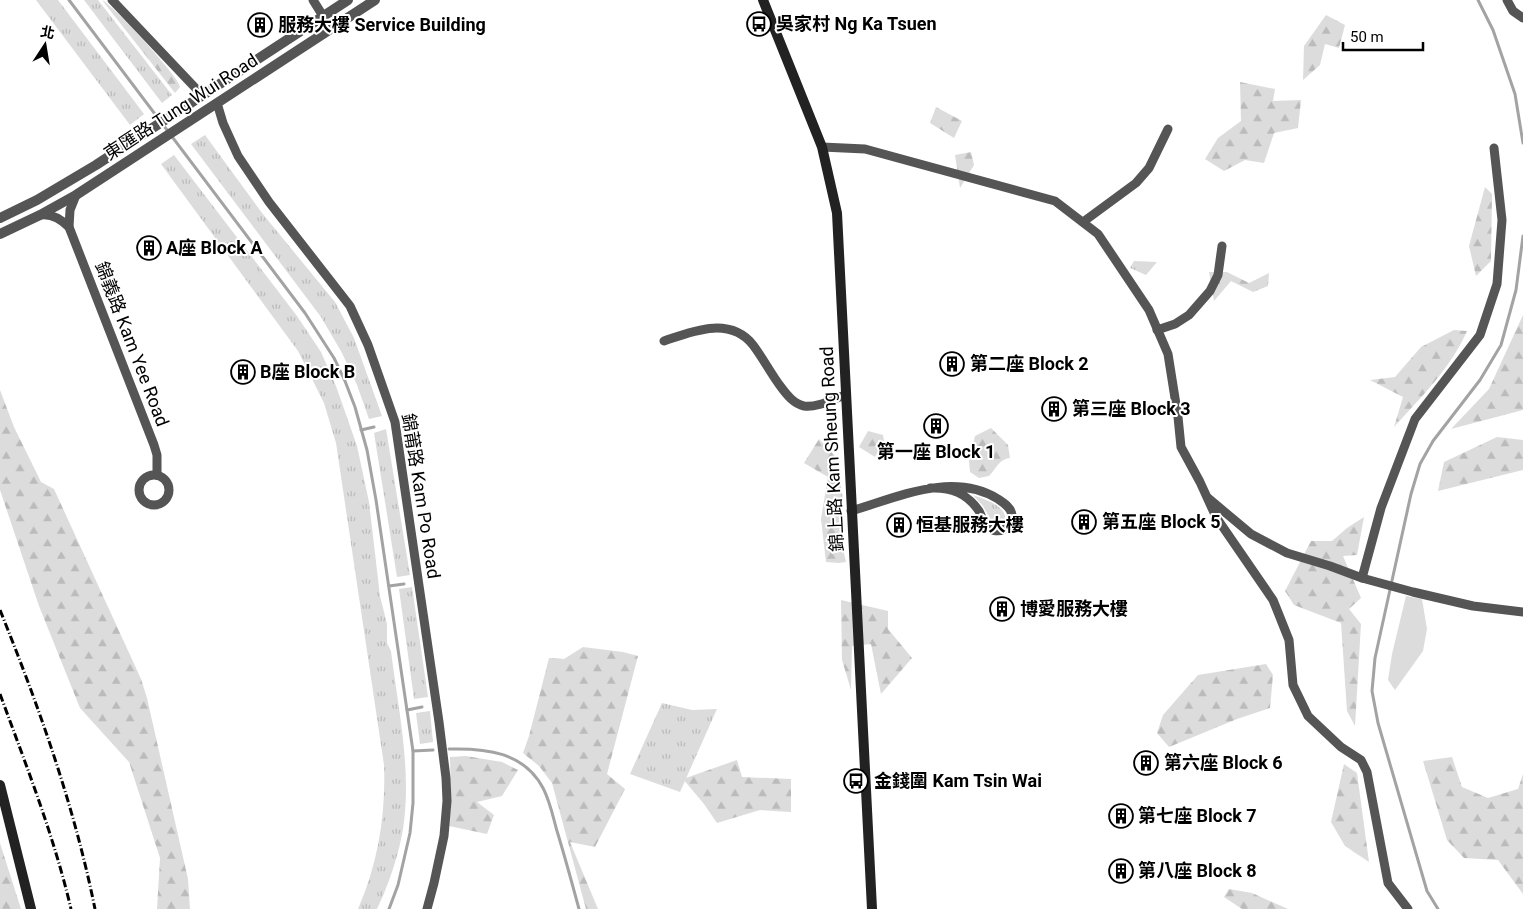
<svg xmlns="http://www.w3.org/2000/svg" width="1523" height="909" font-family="Roboto,'Noto Sans TC',sans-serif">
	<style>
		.grass { fill: url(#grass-tufts) }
		.forest { fill: url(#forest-firs) }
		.park { fill: #dcdcdc }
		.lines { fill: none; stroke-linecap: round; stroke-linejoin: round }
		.stream { stroke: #a3a3a3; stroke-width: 3 }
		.minor { stroke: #555; stroke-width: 9 }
		.tertiary { stroke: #555; stroke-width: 10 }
		.secondary { stroke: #222; stroke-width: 10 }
		.rail { stroke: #000; stroke-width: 3; stroke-dasharray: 8 2.5 1 2.5; stroke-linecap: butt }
		.labels { text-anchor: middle; stroke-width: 4; stroke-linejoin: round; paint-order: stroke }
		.poi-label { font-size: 18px; font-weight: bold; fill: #000; stroke: #fff; text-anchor: start }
		.street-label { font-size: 18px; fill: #000; stroke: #fff }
	</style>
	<defs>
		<pattern id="grass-tufts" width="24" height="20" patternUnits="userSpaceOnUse" patternTransform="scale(1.25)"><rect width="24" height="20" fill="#dcdcdc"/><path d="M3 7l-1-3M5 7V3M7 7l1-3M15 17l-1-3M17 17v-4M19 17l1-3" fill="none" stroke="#bbb"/></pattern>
		<pattern id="forest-firs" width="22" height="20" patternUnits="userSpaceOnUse" patternTransform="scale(1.25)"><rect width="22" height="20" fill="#dcdcdc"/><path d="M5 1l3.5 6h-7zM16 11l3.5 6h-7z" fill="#bbb"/></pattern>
	</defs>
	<rect width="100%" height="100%" fill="#fff"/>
	<!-- grass -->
	<g class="grass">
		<path d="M36 0H58L144 114 130 125Z"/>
		<path d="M84 0H98L172 95 162 103Z"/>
		<path d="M205 135 262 213 335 302 354 338 382 416 369 419 357 385 342 353 321 317 191 144Z"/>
		<path d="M174 155 297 316 321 352 336 386 357 446 369 502 380 596 387 624V643L391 651C399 716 416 787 398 852 393 871 386 890 377 909H358C378 864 386 814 384 765L336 443 324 403 298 351 161 164Z"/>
		<path d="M1134 261 1157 262 1146 275 1130 268Z"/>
		<path d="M386 429 410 575 397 577 374 433Z"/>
		<path d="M973 495C984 499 1008 506 1005 521L999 525 992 522 983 506Z"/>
		<path d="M412 587 428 697 414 699 399 589Z"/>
		<path d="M662 703 692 710 717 709 680 792 630 774Z"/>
		<path d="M430 711 433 742 420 744 416 713Z"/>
	</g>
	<!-- forest -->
	<g class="forest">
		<path d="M102 0C113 5 178 76 180 87L175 93Z"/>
		<path d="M1326 15 1345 25 1339 48 1325 44 1320 65 1303 80 1304 46Z"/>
		<path d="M1240 82 1275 89 1273 101 1301 100 1298 128 1274 133 1264 163 1245 160 1224 171 1205 159 1218 138 1241 121Z"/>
		<path d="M936 107 962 121 954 138 930 123Z"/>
		<path d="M971 152 974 165 960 188 955 155Z"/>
		<path d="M1485 187 1492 194 1491 261 1476 276 1469 246Z"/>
		<path d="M1209 272H1227L1249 283 1269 273 1268 286 1253 292 1231 281 1214 301Z"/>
		<path d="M1523 315V410L1451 429 1489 389Z"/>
		<path d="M1454 330 1467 331C1451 368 1421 397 1394 427L1403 397 1370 380 1395 377 1421 347Z"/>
		<path d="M0 390 14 427 41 482 54 489 141 679 147 698 188 879 190 909H157L160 858 129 762 80 708 39 606 0 490Z"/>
		<path d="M991 428 1008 445 1010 458C999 459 996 469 989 476L979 478 970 472 969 461 975 436Z"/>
		<path d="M868 431 883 435 884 441 875 457 859 447Z"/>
		<path d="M1497 437 1523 440V470L1438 491 1444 462Z"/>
		<path d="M819 439 837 458 843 500 840 536 846 562 839 563 826 562 821 519 828 477 804 463Z"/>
		<path d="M1364 517 1357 555 1343 556 1361 598 1349 609 1361 624 1355 726 1347 711 1341 623 1294 605 1285 591 1311 541H1332L1347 528Z"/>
		<path d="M841 600 888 611V629L912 658 881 694 871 644 852 646 851 690 842 660Z"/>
		<path d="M583 647 623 652 638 656 607 774 625 789 595 847 570 842 598 909H586L552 783 539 766 523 753 529 736 549 658 564 659Z"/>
		<path d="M1266 664 1273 675 1270 708 1237 719 1169 747 1157 733 1163 715 1198 675Z"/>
		<path d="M466 756 502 762 518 770 502 796 477 802 494 815 487 834 449 826 451 802 450 757Z"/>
		<path d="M1452 757 1462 787 1488 798 1518 789 1523 774V894L1498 860 1464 858 1447 840 1423 761Z"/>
		<path d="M737 760 742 777 791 779V812L760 810 717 823 704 804 683 779Z"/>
		<path d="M1344 764 1357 773 1369 862 1345 846 1331 822Z"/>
		<path d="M0 843 21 909H0Z"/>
		<path d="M1229 889 1252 893 1288 909H1242L1224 897Z"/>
	</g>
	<!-- park -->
	<path class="park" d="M1406 596 1422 599 1427 629 1423 651 1395 690 1388 680 1392 654Z"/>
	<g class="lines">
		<!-- stream -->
		<g class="stream">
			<path d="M69 0 305 313 334 358 345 381 355 407 367 450 376 500 413 751V803L410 833 398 885 389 909"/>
			<path d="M1478 0 1493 30 1515 94 1523 143"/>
			<path d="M361 430 374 427"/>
			<path d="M389 586 404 584"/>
			<path d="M407 710 422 707"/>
			<path d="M449 749C486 748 524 752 543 788 550 801 553 817 557 831 565 857 572 883 579 909"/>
			<path d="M413 751 433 750"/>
			<path d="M1438 909 1427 891 1378 723 1372 691 1375 658 1411 494 1420 464 1433 441 1480 380 1501 345 1516 290 1523 236"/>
		</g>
		<!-- minor -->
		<g class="minor">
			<path d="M112 0 203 96"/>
			<path d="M313 0 323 16"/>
			<path d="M1507 0 1513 11 1523 18"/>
			<path d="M217 103 223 123 238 156 269 202 350 306 368 345 395 422 439 722 446 778 447 801 444 836 434 883 427 909"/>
			<path d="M822 147 865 149 1055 201 1098 234 1149 310 1168 354 1178 417 1181 447 1200 482 1216 517 1273 600 1289 640 1293 685 1308 716 1341 747 1361 760 1367 772 1388 883 1408 909"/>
			<path d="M76 195 70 210 69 227 154 445 157 455V475"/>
			<path d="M40 215C52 213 61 219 69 227"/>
			<path d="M1083 222 1136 183 1149 168 1168 129"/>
			<path d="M1157 330 1175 324 1189 315 1210 291 1218 275 1222 246"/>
			<path d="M664 341C693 331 730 316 753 345 763 358 771 374 781 387 787 395 794 404 804 406 817 408 833 399 845 395"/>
			<circle cx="154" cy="490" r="15"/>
			<path d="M1208 498 1251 534 1287 553 1330 566 1362 578 1413 592 1473 606 1523 612"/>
			<path d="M851 511C899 497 952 471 998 499 1004 503 1012 508 1012 516 1013 528 997 536 988 527 983 523 982 516 979 511 967 493 951 487 930 488"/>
			<path d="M1362 578 1381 508 1415 419 1480 335 1497 284 1502 220 1494 148"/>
		</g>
		<!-- tertiary -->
		<g class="tertiary">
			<path d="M0 218 37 200 96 165 348 0"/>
			<path d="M0 234 40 215 76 195 375 0"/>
		</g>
		<!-- secondary -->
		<g class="secondary">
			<path d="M763 0 822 147 837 213 872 909"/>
			<path d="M0 785 31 909"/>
		</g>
		<!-- rail -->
		<g class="rail">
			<path d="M0 610C39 707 74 805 95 909"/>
			<path d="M0 694C26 765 54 836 71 909"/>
		</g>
	</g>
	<!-- icons -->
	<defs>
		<g id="bus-ring" transform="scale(1.25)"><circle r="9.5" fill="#fff" stroke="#000" stroke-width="1.5"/><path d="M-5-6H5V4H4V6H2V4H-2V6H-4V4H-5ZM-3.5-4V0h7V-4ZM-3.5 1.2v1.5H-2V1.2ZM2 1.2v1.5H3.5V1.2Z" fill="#000"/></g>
		<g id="building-ring" transform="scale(1.25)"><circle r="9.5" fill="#fff" stroke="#000" stroke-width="1.5"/><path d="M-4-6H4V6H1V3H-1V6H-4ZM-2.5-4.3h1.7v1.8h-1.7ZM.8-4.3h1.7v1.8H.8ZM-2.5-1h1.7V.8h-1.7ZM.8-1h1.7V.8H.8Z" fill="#000"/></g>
	</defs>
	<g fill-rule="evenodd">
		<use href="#bus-ring" x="759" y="24"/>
		<use href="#building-ring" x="260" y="25"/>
		<use href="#building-ring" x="149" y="248"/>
		<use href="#building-ring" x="952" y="364"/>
		<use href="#building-ring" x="243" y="372"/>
		<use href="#building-ring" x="1054" y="409"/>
		<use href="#building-ring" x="936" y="426"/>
		<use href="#building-ring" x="1084" y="522"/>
		<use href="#building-ring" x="899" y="525"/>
		<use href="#building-ring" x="1002" y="609"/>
		<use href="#building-ring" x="1146" y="763"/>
		<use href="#bus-ring" x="856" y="781"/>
		<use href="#building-ring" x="1121" y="816"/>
		<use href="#building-ring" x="1121" y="871"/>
	</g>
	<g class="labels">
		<!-- poi labels -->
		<g class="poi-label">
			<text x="776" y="30">吳家村 Ng Ka Tsuen</text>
			<text x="278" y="31">服務大樓 Service Building</text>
			<text x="166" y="254">A座 Block A</text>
			<text x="970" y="370">第二座 Block 2</text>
			<text x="260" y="378">B座 Block B</text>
			<text x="1072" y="415">第三座 Block 3</text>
			<text x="936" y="458" text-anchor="middle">第一座 Block 1</text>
			<text x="1102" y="528">第五座 Block 5</text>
			<text x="916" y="531">恒基服務大樓</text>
			<text x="1020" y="615">博愛服務大樓</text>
			<text x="1164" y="769">第六座 Block 6</text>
			<text x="874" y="787">金錢圍 Kam Tsin Wai</text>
			<text x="1138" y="822">第七座 Block 7</text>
			<text x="1138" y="877">第八座 Block 8</text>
		</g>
		<!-- street labels -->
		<g class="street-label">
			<text transform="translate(181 107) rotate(-33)" y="6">東匯路 Tung Wui Road</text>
			<text transform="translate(132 344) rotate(69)" y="6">錦義路 Kam Yee Road</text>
			<text transform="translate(832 449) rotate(-93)" y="6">錦上路 Kam Sheung Road</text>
			<text transform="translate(421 496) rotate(81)" y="6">錦莆路 Kam Po Road</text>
		</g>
	</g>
	<!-- north arrow -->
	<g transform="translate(45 45) rotate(12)" stroke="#ffffff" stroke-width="4" paint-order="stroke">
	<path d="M0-4L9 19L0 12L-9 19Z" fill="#000000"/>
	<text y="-8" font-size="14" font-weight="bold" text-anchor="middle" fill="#000000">北</text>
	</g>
	<!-- scale -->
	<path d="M1343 42v8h80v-8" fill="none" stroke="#000000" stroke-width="2.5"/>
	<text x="1350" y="42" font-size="15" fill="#000000" stroke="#ffffff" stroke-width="4" paint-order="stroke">50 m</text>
</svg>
